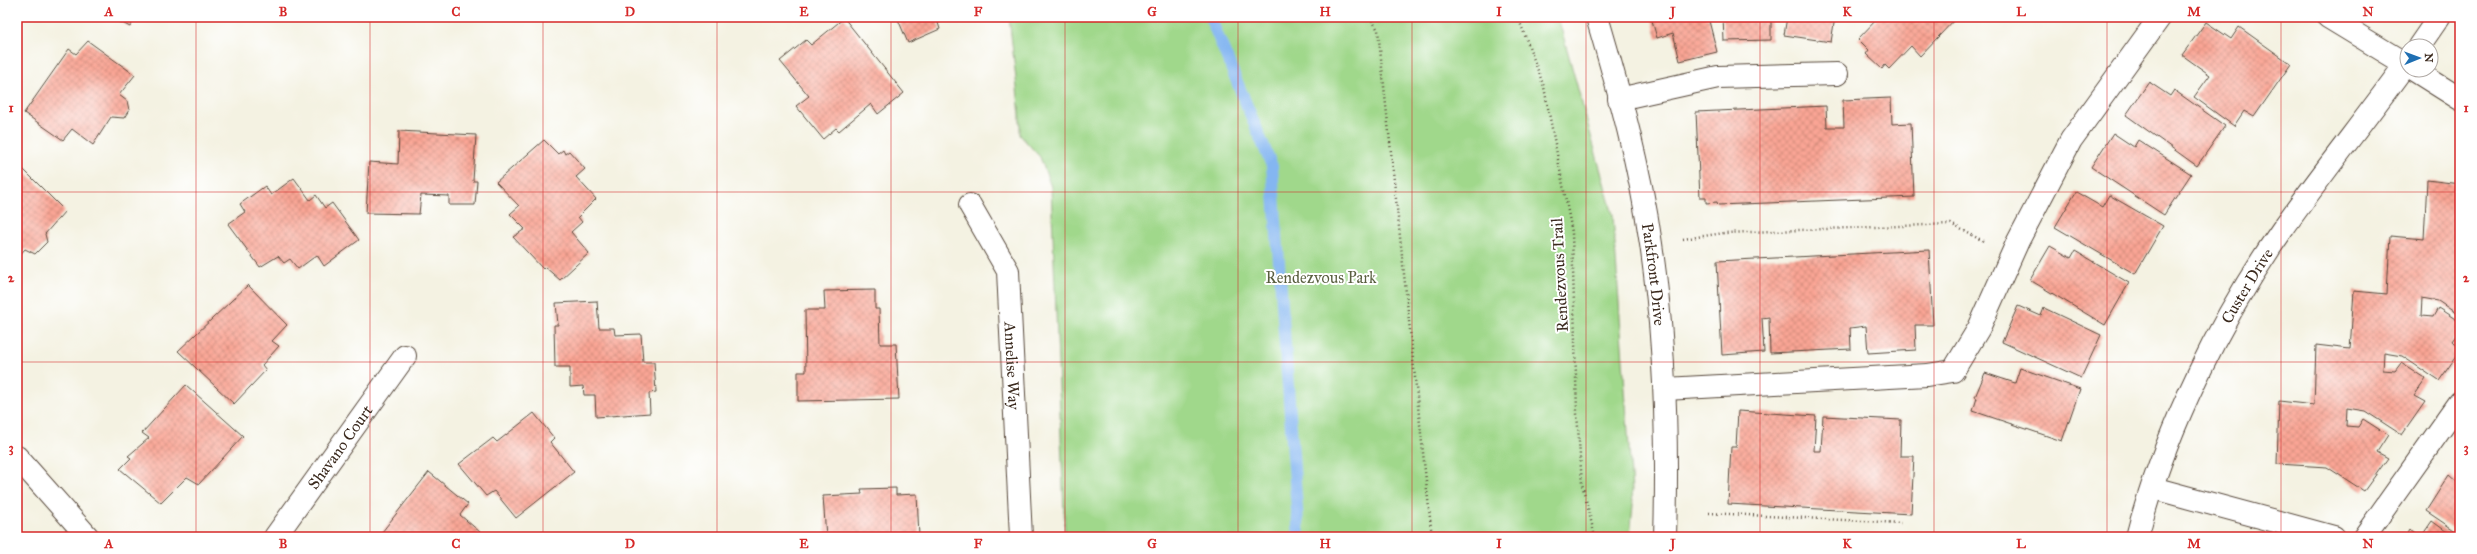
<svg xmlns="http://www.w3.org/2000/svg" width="2477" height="554" font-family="'IM FELL Great Primer',serif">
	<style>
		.park { fill: #a0d88b; stroke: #6e8154 }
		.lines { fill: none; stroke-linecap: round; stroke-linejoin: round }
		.stream { stroke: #84b6f1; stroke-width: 12 }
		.building { fill: url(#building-cross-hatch) }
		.minor-casing { stroke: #57483b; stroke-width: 24 }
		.path { stroke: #57483b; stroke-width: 2.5; stroke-dasharray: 1 3; stroke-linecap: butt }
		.minor { stroke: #fff; stroke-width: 22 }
		.grid { fill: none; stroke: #d62828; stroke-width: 1; stroke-opacity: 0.55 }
		.labels { text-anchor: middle; stroke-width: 4; stroke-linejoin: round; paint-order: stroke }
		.street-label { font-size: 16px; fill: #3b2a1e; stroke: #fff }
		.park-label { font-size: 16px; fill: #595e3f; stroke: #fff }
		.neatline { fill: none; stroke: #d62828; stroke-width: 1.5 }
		.grid-label { font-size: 13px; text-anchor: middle; font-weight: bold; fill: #d62828 }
	</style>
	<defs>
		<pattern id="building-cross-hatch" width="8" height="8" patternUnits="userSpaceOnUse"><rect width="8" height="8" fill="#faa594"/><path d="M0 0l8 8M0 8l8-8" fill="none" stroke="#cc8778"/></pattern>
	</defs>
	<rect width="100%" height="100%" fill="#fff"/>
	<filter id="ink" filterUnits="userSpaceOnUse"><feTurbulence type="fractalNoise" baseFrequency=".025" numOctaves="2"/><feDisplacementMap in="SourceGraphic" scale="8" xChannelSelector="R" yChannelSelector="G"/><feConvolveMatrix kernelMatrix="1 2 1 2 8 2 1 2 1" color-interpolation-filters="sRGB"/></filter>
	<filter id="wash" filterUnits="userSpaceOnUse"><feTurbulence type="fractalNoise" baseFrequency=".012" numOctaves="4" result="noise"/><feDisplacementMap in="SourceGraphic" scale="16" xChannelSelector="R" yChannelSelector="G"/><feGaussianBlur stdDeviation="0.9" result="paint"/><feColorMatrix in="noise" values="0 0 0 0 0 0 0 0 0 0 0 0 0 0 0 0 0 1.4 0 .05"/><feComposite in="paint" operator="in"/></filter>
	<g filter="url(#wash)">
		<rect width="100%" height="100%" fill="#f4f2e2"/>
		<!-- park -->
		<path class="park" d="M1009 17H1558L1613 215 1633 505 1630 537H1065L1051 187 1040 157 1020 135V115Z"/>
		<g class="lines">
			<!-- stream -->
			<path class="stream" d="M1210 17 1272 166 1299 537"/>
		</g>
		<g id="blocks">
			<!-- building -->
			<g class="building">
				<path d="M111 17H136L130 27Z"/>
				<path d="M897 17H950L938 23 940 29 908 43Z"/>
				<path d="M1651 17H1708L1717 52 1680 61 1673 33 1657 38Z"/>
				<path d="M1723 17H1771V40L1724 41Z"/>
				<path d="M1787 17H1835L1831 42 1784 35Z"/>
				<path d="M1879 17H1957L1920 56 1911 46 1889 69 1885 65 1882 69 1866 54 1869 50 1858 39Z"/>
				<path d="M844 18 904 93 878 114 871 104 839 131 836 128 823 139 796 106 809 96 780 61 806 40 811 45Z"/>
				<path d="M2206 22 2231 39 2239 27 2291 64 2254 117 2244 111 2234 126 2194 97 2210 75 2182 55Z"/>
				<path d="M88 41 135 75 119 95 127 101 129 110 124 118 111 117 93 145 72 129 63 140 24 113 69 49 76 54Z"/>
				<path d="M2149 82 2170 96 2174 90 2225 126 2197 166 2126 115Z"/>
				<path d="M1891 98 1892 124 1911 123 1914 197 1718 205 1717 202 1706 203V198H1700L1696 112 1826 106 1827 127H1844L1843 100Z"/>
				<path d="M399 131 476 135 473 181H477L475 205H449V196L421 195 419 214 366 213 369 162 398 164Z"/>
				<path d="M2113 133 2134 147 2138 140 2191 174 2164 215 2091 167Z"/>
				<path d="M544 140 558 154 563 150 565 154 569 151 585 169 576 177 596 199 578 217 582 222 571 232 589 253 560 280 545 267 543 269 513 237 525 229 510 214 519 206 496 182Z"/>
				<path d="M17 163 65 211 45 234 47 242 35 254 25 249 17 258Z"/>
				<path d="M294 178 310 200 316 195 325 208 332 203 359 240 324 266 317 255 298 269 290 259 284 263 278 256 260 267 228 224 245 212 240 204 265 186 271 195Z"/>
				<path d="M2427 180 2460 184V244L2458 243 2457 261H2460V316L2438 301 2422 298 2421 316 2433 317 2438 308 2460 322V330L2452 341 2460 346V351L2439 381 2402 356 2384 353 2383 370 2395 371 2401 363 2426 379 2414 396 2425 402 2402 435 2365 411 2347 408 2346 426 2358 427 2363 419 2388 435 2377 452 2388 458 2364 491 2327 467 2277 464 2279 401 2314 405 2316 345 2350 349 2354 291 2387 294 2390 236 2424 239Z"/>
				<path d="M2076 192 2102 207 2109 195 2163 226 2135 274 2055 227Z"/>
				<path d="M2050 246 2071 258 2075 251 2129 283 2105 325 2030 280Z"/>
				<path d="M1929 250 1933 325H1915L1916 350 1868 353 1866 326 1850 328 1851 349 1770 353 1769 317 1762 318 1764 352 1722 355 1717 261Z"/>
				<path d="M248 285 287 325 272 341 279 346 262 365 266 370 234 404 178 351Z"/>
				<path d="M875 290V309H879L880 344H896L899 399 798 401V372H806L805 310H825L824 291Z"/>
				<path d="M597 301 599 328H614L615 335 641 334 643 362H654L656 392 649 393 650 413 596 417 595 395H584L583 386 570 387V367H555L554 325H558L556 303Z"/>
				<path d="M2018 306 2041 316 2044 308 2101 335 2081 378 2002 342Z"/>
				<path d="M2020 368 2080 389 2062 441 1973 411 1977 398 1975 397 1985 373 2015 383Z"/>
				<path d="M186 385 243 436 199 484 187 477 161 503 120 469 131 458 128 456 149 438 142 433Z"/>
				<path d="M1738 411 1816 416 1814 451H1821L1823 416 1901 420 1900 456H1914L1911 514 1728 504 1731 447H1736Z"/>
				<path d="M534 413 554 438 550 442 574 472 516 518 494 491 486 496 459 464 493 438 497 442Z"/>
				<path d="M429 472 468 504 460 515 480 532 476 537H389L382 532Z"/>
				<path d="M2449 475 2458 483 2460 481V534L2426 511Z"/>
				<path d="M896 488V495L917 494 919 537H826L823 496 862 494 861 489Z"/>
				<path d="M2432 521 2454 537H2421Z"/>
				<path d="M2410 530 2419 537H2406Z"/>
			</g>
		</g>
	</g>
	<g filter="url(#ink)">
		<use href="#blocks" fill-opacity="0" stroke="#57483b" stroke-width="1"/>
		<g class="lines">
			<!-- minor casing -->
			<g class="minor-casing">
				<g id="minor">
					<path id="s1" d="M1597 17C1619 91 1640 167 1651 244 1665 341 1668 439 1665 537"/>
					<path d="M2328 17 2407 65"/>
					<path d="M2419 46 2439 17"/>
					<path d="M2414 70 2460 99"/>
					<path d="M1619 99 1718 77 1837 74"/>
					<path id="s2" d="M970 205 1008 271 1021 537"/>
					<path d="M1665 389 1927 375 1953 371 1979 328 2018 241 2071 140 2160 17"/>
					<path d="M17 457 88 537"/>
					<path d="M2153 488 2334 537"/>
					<path id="s3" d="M275 537 405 356"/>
					<path id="s4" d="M2137 537C2164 433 2221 317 2282 230 2322 173 2366 119 2407 62"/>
					<path d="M2364 537 2460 402"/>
				</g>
			</g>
			<!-- path -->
			<g class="path">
				<path d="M1370 17 1378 30 1432 537"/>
				<path d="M1518 17 1544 87 1572 232 1577 413 1582 484 1595 537"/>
				<path d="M1683 239 1724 233 1951 224 1983 241"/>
				<path d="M1709 513 1901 523"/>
			</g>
			<!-- minor -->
			<use href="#minor" class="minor"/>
		</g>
	</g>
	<!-- grid -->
	<path class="grid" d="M196 17V537M370 17V537M543 17V537M717 17V537M891 17V537M1065 17V537M1238 17V537M1412 17V537M1586 17V537M1760 17V537M1934 17V537M2107 17V537M2281 17V537M17 192H2460M17 362H2460"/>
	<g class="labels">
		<!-- street labels -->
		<g class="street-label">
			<text dy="6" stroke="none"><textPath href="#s1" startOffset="264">Parkfront Drive</textPath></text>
			<text transform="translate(1559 275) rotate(-93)" y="6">Rendezvous Trail</text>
			<text dy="6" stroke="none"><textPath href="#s4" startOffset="275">Custer Drive</textPath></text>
			<text dy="6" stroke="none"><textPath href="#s2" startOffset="171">Annelise Way</textPath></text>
			<text dy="6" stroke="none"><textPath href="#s3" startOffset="111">Shavano Court</textPath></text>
		</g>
		<!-- park labels -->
		<g class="park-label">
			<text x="1321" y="283">Rendezvous Park</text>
		</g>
	</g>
	<!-- margin -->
	<rect width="2477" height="554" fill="none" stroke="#fff" stroke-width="44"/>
	<!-- north arrow -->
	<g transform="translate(2419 58) rotate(89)"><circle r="19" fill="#ffffff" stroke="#b1aaa5"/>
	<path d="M0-3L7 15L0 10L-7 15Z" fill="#1f6fb2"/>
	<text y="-6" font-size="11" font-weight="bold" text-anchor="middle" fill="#3b2a1e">N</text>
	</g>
	<rect x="22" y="22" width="2433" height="510" class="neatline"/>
	<g class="grid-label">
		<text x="109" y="16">A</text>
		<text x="283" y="16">B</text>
		<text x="456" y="16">C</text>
		<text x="630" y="16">D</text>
		<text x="804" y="16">E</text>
		<text x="978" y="16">F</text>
		<text x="1152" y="16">G</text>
		<text x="1325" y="16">H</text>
		<text x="1499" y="16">I</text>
		<text x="1673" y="16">J</text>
		<text x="1847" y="16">K</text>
		<text x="2021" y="16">L</text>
		<text x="2194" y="16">M</text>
		<text x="2368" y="16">N</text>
		<text x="11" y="112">1</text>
		<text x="2466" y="112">1</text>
		<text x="11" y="282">2</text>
		<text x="2466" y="282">2</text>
		<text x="11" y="452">3</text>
		<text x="2466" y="452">3</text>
		<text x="109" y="548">A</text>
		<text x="283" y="548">B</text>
		<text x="456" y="548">C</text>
		<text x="630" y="548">D</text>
		<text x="804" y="548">E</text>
		<text x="978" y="548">F</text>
		<text x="1152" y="548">G</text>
		<text x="1325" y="548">H</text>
		<text x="1499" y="548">I</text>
		<text x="1673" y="548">J</text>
		<text x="1847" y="548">K</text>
		<text x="2021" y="548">L</text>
		<text x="2194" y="548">M</text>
		<text x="2368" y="548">N</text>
	</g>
</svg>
